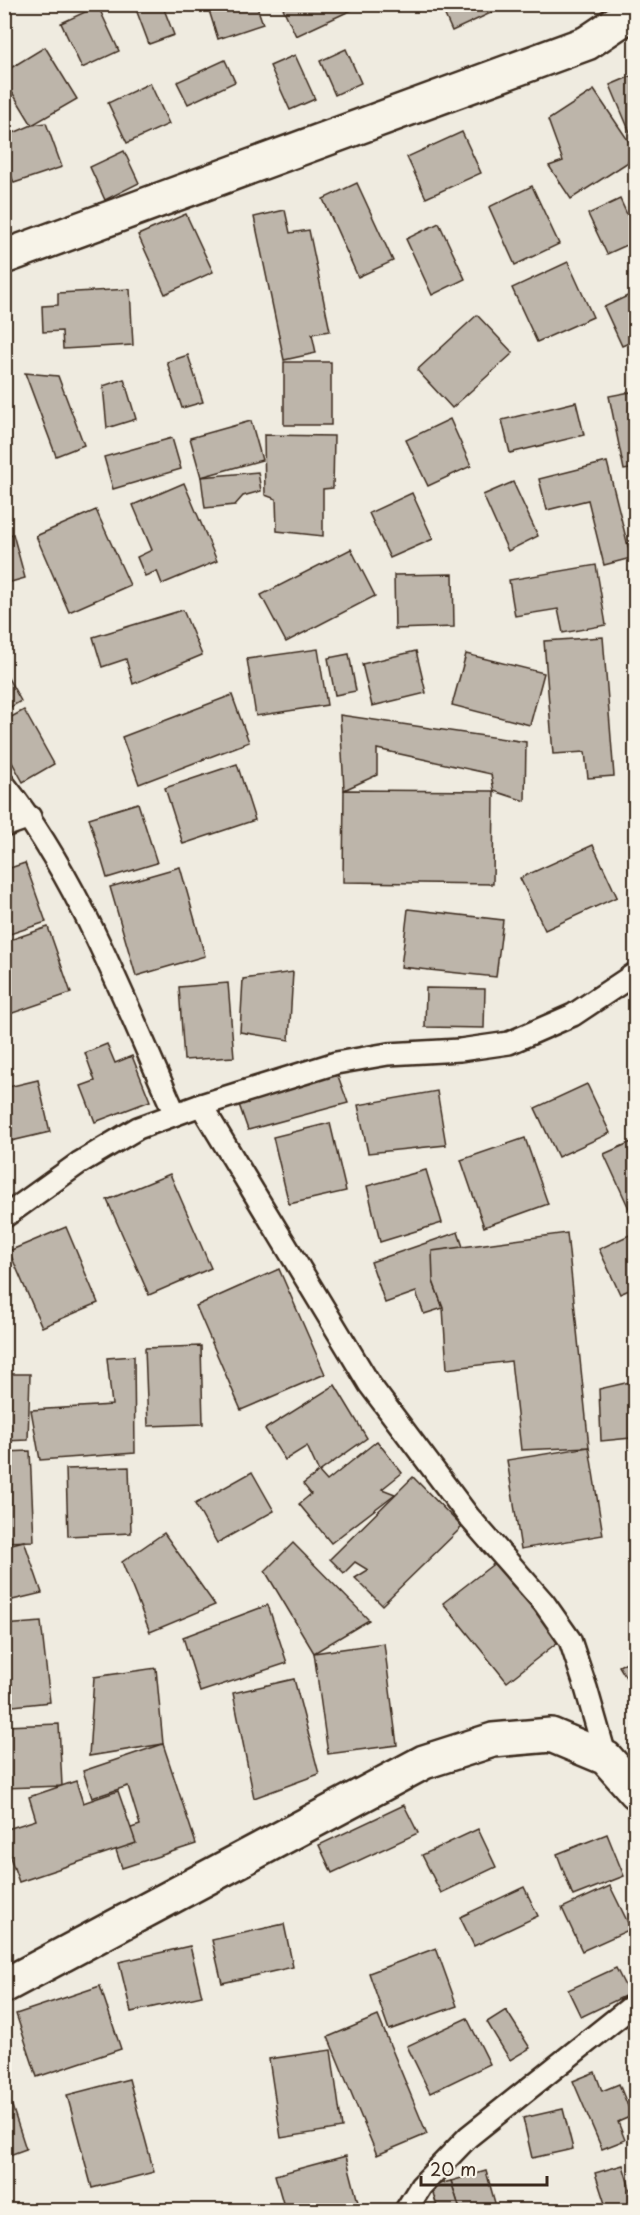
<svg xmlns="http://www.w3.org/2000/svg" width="640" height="2215" font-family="'Playpen Sans',sans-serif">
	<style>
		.building { fill: #bdb5aa; stroke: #3b2a1e; stroke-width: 1.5 }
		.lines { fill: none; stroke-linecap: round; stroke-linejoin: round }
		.service-casing { stroke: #3b2a1e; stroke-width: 26 }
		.minor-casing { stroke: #3b2a1e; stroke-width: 38 }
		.service { stroke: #f7f3e8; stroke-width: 21 }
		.minor { stroke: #f7f3e8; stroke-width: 33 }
	</style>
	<rect width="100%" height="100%" fill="#efebe0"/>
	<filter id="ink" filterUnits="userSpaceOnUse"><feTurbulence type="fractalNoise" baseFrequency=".0167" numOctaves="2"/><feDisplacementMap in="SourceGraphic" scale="12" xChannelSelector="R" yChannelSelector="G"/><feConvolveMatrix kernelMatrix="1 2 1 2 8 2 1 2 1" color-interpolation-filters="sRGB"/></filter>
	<g filter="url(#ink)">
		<!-- building -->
		<g class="building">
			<path d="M134 4H162L174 35 149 44Z"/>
			<path d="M207 4H256L263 24 218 39Z"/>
			<path d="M281 4H357L358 7 296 36Z"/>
			<path d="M440 4H510L452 31Z"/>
			<path d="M98 6 119 51 82 68 61 23Z"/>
			<path d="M45 47 77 99 32 125 4 79V72Z"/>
			<path d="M346 49 361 83 335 95 320 61Z"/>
			<path d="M295 55 315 99 290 110 270 66Z"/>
			<path d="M225 60 235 82 188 104 177 82Z"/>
			<path d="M636 74V135L632 137 610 85Z"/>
			<path d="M150 83 169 124 127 143 108 103Z"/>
			<path d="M594 90 636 152V157L571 199 549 166 563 161 548 120Z"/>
			<path d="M46 123 62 167 14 183 4 157V137L32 125Z"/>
			<path d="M462 132 481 173 426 198 407 157Z"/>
			<path d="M124 151 139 183 105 200 90 167Z"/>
			<path d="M357 183 393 261 358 277 323 199Z"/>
			<path d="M532 186 559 244 515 265 489 207Z"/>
			<path d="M620 199 636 234V241L607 254 588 214Z"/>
			<path d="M285 210 290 233 309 230 330 331 312 334 316 353 284 360 254 217Z"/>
			<path d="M186 214 213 272 165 294 138 235Z"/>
			<path d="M439 223 465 279 432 295 406 239Z"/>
			<path d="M568 262 593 317 537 342 512 288Z"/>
			<path d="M130 289 133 345 63 349 62 331 43 332 42 306 58 305V293Z"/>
			<path d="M636 292V340L622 346 604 307Z"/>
			<path d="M477 315 513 353 452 408 417 370Z"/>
			<path d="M188 355 203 402 182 408 167 362Z"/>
			<rect x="284" y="362" width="47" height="63"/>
			<path d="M25 373 58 376 84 445 56 456Z"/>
			<path d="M124 379 136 419 107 428 103 386Z"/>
			<path d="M636 391V468L624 470 609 396Z"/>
			<path d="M576 402 584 435 510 453 502 420Z"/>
			<path d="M450 419 471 466 428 486 406 440Z"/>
			<path d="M251 421 262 460 201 477 190 438Z"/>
			<path d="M264 435 334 436 333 488 323 489V536L277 531 276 499 265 495Z"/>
			<path d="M172 438 181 469 113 489 104 457Z"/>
			<path d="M607 462 631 558 604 565 588 500 547 510 539 479Z"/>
			<path d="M258 472 261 491 243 496 235 505 205 508 201 477Z"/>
			<path d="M513 482 538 536 508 551 483 495Z"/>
			<path d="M184 483 217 561 162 584 157 571 145 576 137 557 152 550 133 505Z"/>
			<path d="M412 493 433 539 390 558 369 513Z"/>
			<path d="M96 510 130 585 69 612 36 536Z"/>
			<path d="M13 534 25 578 4 584V536Z"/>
			<path d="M351 549 375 596 286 642 261 595Z"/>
			<path d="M596 565 606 625 563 633 558 609 515 616 509 580Z"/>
			<path d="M453 574 454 627 395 629 394 575Z"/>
			<path d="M183 610 202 655 133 684 126 659 102 667 93 637Z"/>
			<path d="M603 637 614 776 588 778 585 752 553 754 544 641Z"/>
			<path d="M318 649 327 705 256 716 247 659Z"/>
			<path d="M416 651 426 693 372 706 362 664Z"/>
			<path d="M349 654 356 691 335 695 328 658Z"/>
			<path d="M466 654 544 673 530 725 452 705Z"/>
			<path d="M8 678 21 701 4 711V680Z"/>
			<path d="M232 695 249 742 139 784 122 737Z"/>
			<path d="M24 710 54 764 23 782 4 748V721Z"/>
			<path d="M340 715 526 742 525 801 494 791 491 774 377 749V775L344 790Z"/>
			<path d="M237 764 255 820 183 844 165 788Z"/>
			<path d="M344 790 494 791 493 884 343 882Z"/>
			<path d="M138 803 157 863 107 878 89 818Z"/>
			<path d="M593 845 617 897 545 930 520 878Z"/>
			<path d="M25 863 46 922 4 936V870Z"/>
			<path d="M180 867 205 956 136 976 110 887Z"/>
			<path d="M408 909 503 920 496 977 401 967Z"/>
			<path d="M48 927 71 993 4 1016V942Z"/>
			<path d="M293 972 289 1040 240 1032 243 979Z"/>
			<path d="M228 983 234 1057 184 1060 179 987Z"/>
			<path d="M426 988 485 989 484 1028 425 1027Z"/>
			<path d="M107 1044 115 1063 132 1056 150 1101 95 1122 81 1086 95 1081 85 1053Z"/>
			<path d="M335 1068 348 1103 248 1130 236 1096Z"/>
			<path d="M38 1080 50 1132 7 1142 4 1132V1088Z"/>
			<path d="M587 1084 610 1133 558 1157 535 1108Z"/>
			<path d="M437 1091 446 1145 368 1153 358 1105Z"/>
			<path d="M330 1123 346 1191 289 1204 273 1137Z"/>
			<path d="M525 1138 548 1204 484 1227 461 1160Z"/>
			<path d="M636 1140V1213L632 1215 604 1154Z"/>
			<path d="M426 1170 442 1223 380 1242 367 1186Z"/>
			<path d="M170 1174 211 1268 149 1295 107 1200Z"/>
			<path d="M66 1227 98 1303 42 1327 9 1251Z"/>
			<path d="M458 1232 470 1268 433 1281 443 1308 424 1314 416 1292 385 1303 371 1262Z"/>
			<path d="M636 1232V1287L620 1294 599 1249Z"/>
			<path d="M567 1233 589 1447 521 1450 511 1361 447 1369 443 1308 433 1281 432 1251Z"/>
			<path d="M279 1269 325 1374 241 1410 196 1306Z"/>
			<path d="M201 1346 203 1424 148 1426 145 1348Z"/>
			<path d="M134 1356 135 1453 40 1460 31 1410 112 1405 107 1358Z"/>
			<path d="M4 1374H30L28 1440 4 1441Z"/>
			<path d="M630 1382 631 1438 601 1441 599 1389Z"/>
			<path d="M335 1385 367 1438 319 1472 307 1446 285 1460 265 1429Z"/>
			<path d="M377 1441 402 1473 382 1489 395 1494 331 1543 299 1504 311 1494 303 1484 319 1472 327 1481Z"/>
			<path d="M589 1447 603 1535 521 1549 507 1460Z"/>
			<path d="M30 1451 34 1541 4 1542V1452Z"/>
			<path d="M129 1467 131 1533 68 1536 66 1469Z"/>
			<path d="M252 1472 274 1511 217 1543 195 1504Z"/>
			<path d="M413 1477 462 1527 382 1605 355 1578 368 1570 355 1562 344 1573 330 1559Z"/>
			<path d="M164 1533 215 1605 150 1632 122 1562Z"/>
			<path d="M24 1541 42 1593 4 1602V1546Z"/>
			<path d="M293 1543 369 1620 314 1653 265 1571Z"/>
			<path d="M500 1559 563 1638 507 1682 443 1603Z"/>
			<path d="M268 1605 287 1663 200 1692 183 1637Z"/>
			<path d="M41 1622 50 1702 4 1707V1625Z"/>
			<path d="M384 1643 397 1745 328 1754 314 1653Z"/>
			<path d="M636 1657V1694L619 1666Z"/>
			<path d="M156 1668 163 1744 89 1756 94 1677Z"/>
			<path d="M294 1679 319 1774 254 1798 233 1693Z"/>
			<path d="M59 1724 62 1786 4 1788V1726Z"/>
			<path d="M163 1744 196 1844 122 1868 111 1835 140 1825 128 1786 92 1798 83 1771Z"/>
			<path d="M76 1781 83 1803 118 1791 136 1843 19 1882 4 1840V1830L36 1820 29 1797Z"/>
			<path d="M404 1805 418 1833 332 1873 319 1845Z"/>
			<path d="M478 1829 496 1867 441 1893 422 1855Z"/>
			<path d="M607 1834 624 1876 573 1896 557 1854Z"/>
			<path d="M610 1886 631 1929 582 1951 562 1908Z"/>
			<path d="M524 1887 538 1916 474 1946 460 1917Z"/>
			<path d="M284 1924 293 1967 222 1983 212 1940Z"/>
			<path d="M190 1946 202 1996 131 2012 119 1962Z"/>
			<path d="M436 1948 457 2006 389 2030 369 1973Z"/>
			<path d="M616 1968 629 1994 581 2017 568 1990Z"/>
			<path d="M100 1986 121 2049 37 2077 16 2014Z"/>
			<path d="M506 2010 530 2048 510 2060 487 2022Z"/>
			<path d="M378 2016 427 2134 377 2155 328 2037Z"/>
			<path d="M467 2018 490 2064 430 2093 407 2046Z"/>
			<path d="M331 2050 342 2128 281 2138 269 2059Z"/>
			<path d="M595 2072 602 2091 619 2084 632 2116 618 2122 625 2140 602 2149 573 2081Z"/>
			<path d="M129 2079 154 2172 92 2188 67 2095Z"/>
			<path d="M12 2106 26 2149 4 2157V2108Z"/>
			<path d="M563 2109 573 2149 532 2158 523 2118Z"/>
			<path d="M346 2156 360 2210H285L275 2175Z"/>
			<path d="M623 2165 636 2210H607L595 2173Z"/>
			<path d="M486 2171 497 2210H460L451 2181Z"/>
			<path d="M451 2181 460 2210H438L431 2186Z"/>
		</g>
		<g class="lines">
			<!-- service casing -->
			<g class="service-casing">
				<g id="service">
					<path d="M4 784C80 880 125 1003 175 1114"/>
					<path d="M4 826 30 817"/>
					<path d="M201 1105 370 1385 469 1517 544 1603 570 1640 586 1688 606 1758"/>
					<path d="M4 1217 79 1163 138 1128 201 1105 336 1063 388 1054 460 1050 509 1043 573 1015 636 973"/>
					<path d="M406 2210 421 2186 468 2137 636 2003"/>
				</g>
			</g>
			<!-- minor casing -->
			<g class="minor-casing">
				<g id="minor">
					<path d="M4 257 587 43 636 10"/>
					<path d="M4 1986 424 1762 493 1740 551 1735 606 1758 636 1792"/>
				</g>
			</g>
			<!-- service -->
			<use href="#service" class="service"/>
			<!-- minor -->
			<use href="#minor" class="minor"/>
		</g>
	</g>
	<!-- margin -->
	<rect width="640" height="2215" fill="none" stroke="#f7f3e8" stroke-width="24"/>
	<rect x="12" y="12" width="616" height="2191" fill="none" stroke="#3b2a1e" stroke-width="2" filter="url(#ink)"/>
	<!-- scale -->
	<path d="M421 2176v9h126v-9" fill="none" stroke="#3b2a1e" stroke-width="3"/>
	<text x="430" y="2176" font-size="18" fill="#3b2a1e" stroke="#f7f3e8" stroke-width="4.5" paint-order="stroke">20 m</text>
</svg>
